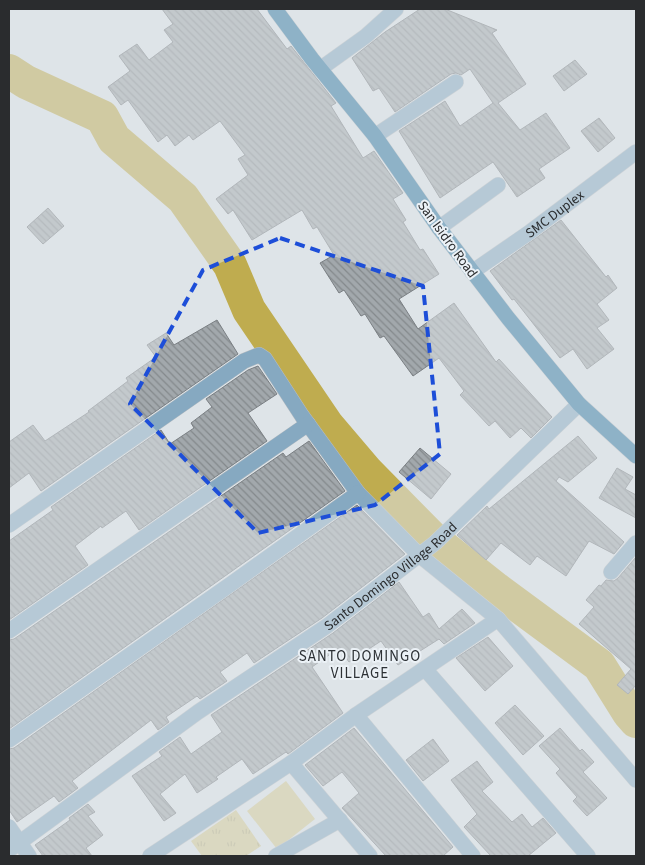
<svg xmlns="http://www.w3.org/2000/svg" width="645" height="865" font-family="'Source Sans 3',sans-serif">
	<style>
		.park { fill: url(#park-tufts) }
		.garden { fill: #d5ca93 }
		.lines { fill: none; stroke-linecap: round; stroke-linejoin: round }
		.river { stroke: #bfac4f; stroke-width: 34 }
		.building { fill: url(#building-back-hatch); stroke: #7a7f83 }
		.minor-casing { stroke: #babfc3; stroke-width: 16 }
		.major-casing { stroke: #babfc3; stroke-width: 16 }
		.minor { stroke: #86a9c1; stroke-width: 15 }
		.major { stroke: #2d76a1; stroke-width: 15 }
		.marked { fill: none; stroke: #1d4ed8; stroke-width: 4; stroke-dasharray: 10 6; stroke-linejoin: round }
		.labels { text-anchor: middle; stroke-width: 4; stroke-linejoin: round; paint-order: stroke }
		.street-label { font-size: 14px; fill: #2a2c2e; stroke: #ebf1f6 }
		.neighbourhood-label { font-size: 15px; letter-spacing: 1px; fill: #2d3135; stroke: #ebf1f6 }
	</style>
	<defs>
		<pattern id="park-tufts" width="24" height="20" patternUnits="userSpaceOnUse" patternTransform="scale(1.25)"><rect width="24" height="20" fill="#d5ca93"/><path d="M3 7l-1-3M5 7V3M7 7l1-3M15 17l-1-3M17 17v-4M19 17l1-3" fill="none" stroke="#b7ae7f"/></pattern>
		<pattern id="building-back-hatch" width="6" height="6" patternUnits="userSpaceOnUse" patternTransform="scale(1.25)"><rect width="6" height="6" fill="#a2a8ac"/><path d="M-1 5l2 2M0 0l6 6M5-1l2 2" fill="none" stroke="#84898c"/></pattern>
	</defs>
	<rect width="100%" height="100%" fill="#dee4e8"/>
	<!-- park -->
	<path class="park" d="M236 810 261 846 246 856H202L191 841Z"/>
	<!-- garden -->
	<path class="garden" d="M286 781 315 819 277 849 247 811Z"/>
	<g class="lines">
		<!-- river -->
		<path class="river" d="M9 71 26 82 102 117 114 139 183 198 230 265 249 310 327 425 367 472 433 539 496 589 599 665 629 713 636 721"/>
	</g>
	<!-- building -->
	<g class="building">
		<path d="M162 9H257L287 49 291 46 336 103 331 106 363 158 374 151 403 193 393 199 406 220 403 222 420 250 423 249 439 274 399 299 418 329 454 303 496 362 499 359 552 417 531 438 521 428 510 438 495 421 489 426 460 395 464 391 439 358 413 376 384 336 380 338 365 314 361 316 344 290 339 293 320 263 334 255 317 227 313 229 302 210 252 240 233 210 228 214 216 199 248 175 238 159 245 155 220 121 193 140 189 135 175 146 167 135 158 142 128 100 121 105 108 87 130 71 119 56 137 44 149 60 173 42 164 30 173 24Z"/>
		<path d="M420 9H445L497 30 492 33 526 84 498 103 520 130 546 113 570 148 539 169 545 178 517 197 493 162 440 198 399 131 445 101 460 126 493 103 470 69 461 75 456 73 451 74 395 112 379 88 373 91 352 58 385 32Z"/>
		<path d="M575 60 587 74 564 91 553 76Z"/>
		<path d="M599 118 615 138 598 152 581 131Z"/>
		<path d="M48 208 64 226 43 244 27 227Z"/>
		<path d="M561 220 606 277 608 275 617 288 597 304 609 320 597 328 614 349 587 369 573 349 560 358 514 299 512 300 490 271Z"/>
		<path d="M217 320 238 354 41 491 29 473 9 488V442L33 425 45 441 89 412 88 411 128 381 126 378 156 357 147 345 166 333 174 345Z"/>
		<path d="M258 366 277 394 248 413 267 441 139 530 126 511 102 528 101 526 75 546 88 565 9 620V541L53 510 51 507 161 430 170 444 194 428 191 423 212 407 206 399 248 370Z"/>
		<path d="M578 436 597 458 568 482 559 477 556 481 624 542 614 554 589 541 566 576 537 556 530 565 501 543 486 560 457 535 487 506 489 509Z"/>
		<path d="M309 441 345 491 9 729V640L14 639 283 453 286 457Z"/>
		<path d="M420 448 451 474 431 499 399 472Z"/>
		<path d="M617 468 633 477 625 489 636 495V518L599 498Z"/>
		<path d="M357 505 405 554 322 618 254 663 247 653 220 672 227 681 200 699 197 696 166 717 169 722 158 730 151 720 72 781 78 788 59 802 54 796 17 822 9 810V749L14 748Z"/>
		<path d="M636 557V685L628 694 617 685 631 669 579 624 594 607 586 600 599 585 601 586 606 580 614 581 618 578Z"/>
		<path d="M399 582 423 617 429 613 439 629 462 609 475 623 444 644 439 639 398 665 381 641 349 662 339 648 312 667 343 713 288 754 286 752 253 774 242 759 216 777 218 779 197 793 185 774 160 794 176 813 164 821 132 776 162 756 159 752 180 737 191 754 222 732 211 715 333 633Z"/>
		<path d="M488 637 513 666 485 691 456 658Z"/>
		<path d="M515 705 544 736 523 755 495 723Z"/>
		<path d="M354 728 453 847 443 856H386L342 808 359 793 342 772 323 786 305 765Z"/>
		<path d="M560 728 580 751 582 749 594 762 583 772 607 798 587 816 573 801 577 797 556 773 560 769 539 746Z"/>
		<path d="M433 739 449 761 423 781 406 760Z"/>
		<path d="M477 761 493 782 482 791 512 822 522 814 532 827 543 818 556 833 528 856H491L464 827 477 814 451 780Z"/>
		<path d="M88 804 95 812 88 816 103 835 86 848 92 856H43L35 845 70 820 69 818Z"/>
	</g>
	<g class="lines">
		<!-- minor casing -->
		<g class="minor-casing">
			<g id="minor">
				<path d="M320 69 366 36 396 9"/>
				<path d="M375 136 456 82"/>
				<path d="M439 228 498 185"/>
				<path id="s1" d="M472 272 530 232 636 152"/>
				<path d="M9 525 244 361 259 355 265 359 302 416 358 493 419 555 498 619 636 780"/>
				<path d="M611 572 636 543"/>
				<path d="M9 631 308 424"/>
				<path d="M425 669 588 856"/>
				<path d="M356 715 473 856"/>
				<path d="M9 740 231 584 358 493"/>
				<path d="M291 763 370 856"/>
				<path d="M9 827 29 856"/>
				<path id="s2" d="M12 848 198 712 327 626 435 543 579 404"/>
				<path d="M150 856 291 763 356 715 498 619"/>
				<path d="M276 856 340 820"/>
			</g>
		</g>
		<!-- major casing -->
		<g class="major-casing">
			<path id="major" d="M275 9 312 59 375 136 439 228 508 318 579 404 636 456"/>
		</g>
		<!-- minor -->
		<use href="#minor" class="minor"/>
		<!-- major -->
		<use href="#major" class="major"/>
	</g>
	<!-- marked area -->
	<path d="M0 0H645V865H0ZM280 238 423 286 440 454 375 505 258 533 130 404 203 270Z" fill="#dee4e8" fill-opacity=".55" fill-rule="evenodd"/>
	<path class="marked" d="M280 238 423 286 440 454 375 505 258 533 130 404 203 270Z"/>
	<g class="labels">
		<!-- street labels -->
		<g class="street-label">
			<text dy="5" stroke="none"><textPath href="#s1" startOffset="101">SMC Duplex</textPath></text>
			<text transform="translate(448 239) rotate(54)" y="5">San Isidro Road</text>
			<text dy="5" stroke="none"><textPath href="#s2" startOffset="466">Santo Domingo Village Road</textPath></text>
		</g>
		<!-- neighbourhood labels -->
		<g class="neighbourhood-label">
			<text x="360" y="661">SANTO DOMINGO<tspan x="360" dy="17">VILLAGE</tspan></text>
		</g>
	</g>
	<!-- border -->
	<rect width="645" height="865" fill="none" stroke="#2a2c2e" stroke-width="20"/>
</svg>
